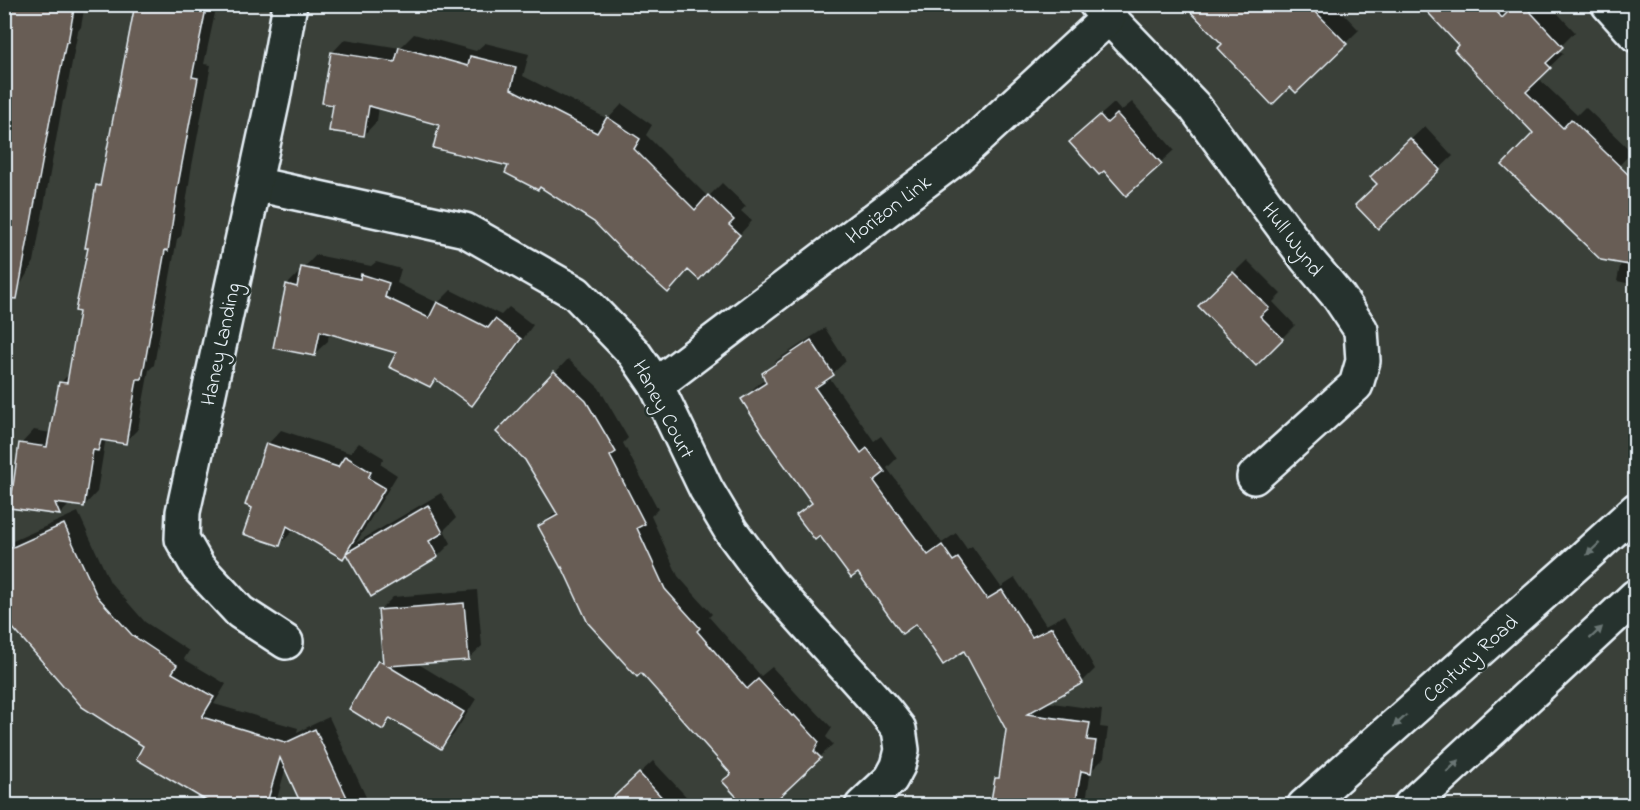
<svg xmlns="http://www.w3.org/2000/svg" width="1640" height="810" font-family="'Indie Flower',sans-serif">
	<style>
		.shadow { fill: #0007 }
		.building { fill: #685d54; stroke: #e8f1f8; stroke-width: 1.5 }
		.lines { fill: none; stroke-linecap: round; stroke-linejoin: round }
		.minor-casing { stroke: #e8f1f8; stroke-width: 38 }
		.secondary-casing { stroke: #e8f1f8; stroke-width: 38 }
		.minor { stroke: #26332d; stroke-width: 33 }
		.secondary { stroke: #26332d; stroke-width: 33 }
		.oneway { fill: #6a7674 }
		.labels { text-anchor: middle; stroke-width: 5; stroke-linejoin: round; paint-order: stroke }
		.street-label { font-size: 21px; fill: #e8f1f8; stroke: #26332d }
	</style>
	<rect width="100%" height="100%" fill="#3a4039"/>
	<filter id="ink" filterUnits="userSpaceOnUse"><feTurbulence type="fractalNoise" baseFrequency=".0167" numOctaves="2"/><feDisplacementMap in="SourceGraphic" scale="12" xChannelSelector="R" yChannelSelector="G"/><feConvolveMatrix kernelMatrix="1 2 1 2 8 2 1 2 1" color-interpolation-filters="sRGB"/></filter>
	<g filter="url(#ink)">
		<!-- shadow -->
		<g class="shadow">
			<path d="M4 4H85L81 27 78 31 65 99 63 101 34 262 4 312Z"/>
			<path d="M136 4H217L204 64 211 65 191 171 181 236 177 239 154 365 149 370 138 429 125 442 108 439 105 443 97 492 84 506 70 504 60 514 11 506 21 444 34 430 51 433 60 383 70 373 97 186 102 180Z"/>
			<path d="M1185 4H1334L1359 30 1296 91 1224 44Z"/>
			<path d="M1422 4H1549L1575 32 1558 49 1563 54 1538 78 1577 115 1585 107 1632 152 1612 173 1636 178V285L1617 281 1621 262 1536 133 1460 45Z"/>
			<path d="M414 34 476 51 485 43 529 54 523 76 608 119 622 104 652 125 646 135 708 197 722 183 746 206 741 211 752 221 712 265 689 269 595 221 510 165 441 123 379 107 377 121 364 135 335 104 332 53 345 39 400 48Z"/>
			<path d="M1132 102 1174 150 1126 194 1104 169 1085 129 1114 103 1121 111Z"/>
			<path d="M1425 126 1453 156 1378 227 1386 163Z"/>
			<path d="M316 255 371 266 376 262 401 269 397 283 438 303 451 290 501 315 509 307 533 325 485 391 472 405 437 379 430 386 398 353 329 332 328 341 314 354 287 285Z"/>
			<path d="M1247 260 1281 294 1273 302 1295 325 1256 364 1200 306Z"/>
			<path d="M825 328 846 361 829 377 874 441 881 436 897 458 887 468 942 543 956 533 967 549 972 546 1001 587 1015 578 1046 625 1065 615 1095 669 1082 682 1046 702 1102 710 1100 727 1108 728 1104 758 1091 771 1085 806H992L997 778 1001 773 1008 730 964 649 917 622 798 515 813 501 743 399 756 386 766 379 764 373 777 360Z"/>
			<path d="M568 359 599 388 628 438 623 443 658 509 651 516 678 576 712 614 709 617 761 676 772 667 806 704 808 703 832 728 826 737 833 744 820 757 732 773 540 526 557 511 526 459 499 432Z"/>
			<path d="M281 430 350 453 359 443 384 458 380 464 397 475 356 543 441 493 456 518 444 530 451 543 438 556 371 595 347 553 342 557 294 528 293 531 279 545 254 507 268 444Z"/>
			<path d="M78 512 110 582 145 622 189 651 184 659 226 684 214 704 298 728 297 732 329 717 366 797 358 806H304L286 767 275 806H212L213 803 145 746 4 616V545Z"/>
			<path d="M477 590 482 646 468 659 417 663 476 699 454 734 441 748 393 718 383 728 380 661 384 657 380 610 393 597Z"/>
			<path d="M653 761 695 806H604Z"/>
		</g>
		<!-- building -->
		<g class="building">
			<path d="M4 4H75L68 42H66L52 114H51L17 299 4 298Z"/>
			<path d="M135 4H207L192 77 198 78 178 185 168 251 165 250 142 379H137L126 444 101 440 98 451 93 450 84 507 55 503 60 515 10 508 19 443 47 447 59 382 67 383 79 312 75 311 88 248H85L96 185 100 186Z"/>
			<path d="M1183 4H1308L1347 44 1296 93 1290 87 1272 105 1218 48 1222 44Z"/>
			<path d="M1420 4H1490L1502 18 1516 4H1523L1563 47 1546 63 1551 68 1526 92 1563 128 1571 119 1635 181V266L1601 260 1502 165 1533 133 1454 50 1458 45Z"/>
			<path d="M399 47 468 66 470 56 516 67 511 89 597 133 607 117 640 139 634 149 695 210 708 195 734 220 729 225 740 235 699 280 688 270 668 293 632 261 594 222 540 187 538 190 505 173 508 166 433 148 439 125 369 106 364 136 329 131 333 105 322 103 331 52 395 62Z"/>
			<path d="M1117 114 1162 164 1126 196 1104 171 1099 175 1069 142 1100 115 1107 123Z"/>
			<path d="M1410 138 1440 170 1378 229 1355 205 1377 184 1370 177Z"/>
			<path d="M301 267 360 279 361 274 389 283 385 297 429 318 437 302 488 328 495 319 521 339 472 406 435 379 430 387 389 367 396 353 320 331 315 356 273 348 286 284 297 287Z"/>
			<path d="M1233 272 1269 308 1260 316 1283 339 1256 366 1198 306Z"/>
			<path d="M811 340 834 375 815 388 861 453 867 448 885 472 874 481 928 555 942 545 953 561 958 558 987 599 1002 590 1032 637 1052 627 1083 683 1027 714 1090 723 1087 740 1096 741 1091 773 1081 771 1075 806H990L995 778H999L1006 730 964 651 943 665 916 624 902 634 858 573 851 578 820 536 815 540 796 515 812 503 772 448 741 399 766 383 762 373Z"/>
			<path d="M554 371 586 401 616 452 610 456 645 524 637 528 665 589 700 628 697 631 747 689 758 679 792 716 794 715 819 742 814 751 821 758 770 806H745L722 781 731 774 641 673 637 677 588 623 562 567 561 568 538 526 558 515 525 460 496 432Z"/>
			<path d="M266 443 338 467 345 456 371 472 368 478 385 488 346 553 428 505 443 533 429 541 438 557 371 597 346 554 343 559 287 526 280 546 243 534 252 508 245 505Z"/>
			<path d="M64 524 97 596 132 635 177 665 172 673 214 697 202 717 285 742V743L315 729 351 806H302L280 758 266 806H215L136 759 143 746 82 707 4 618V551Z"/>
			<path d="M464 603 469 660 388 666 464 712 441 749 390 718 383 730 349 709 378 660 383 663 378 610Z"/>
			<path d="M639 773 670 806H604Z"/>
		</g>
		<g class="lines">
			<!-- minor casing -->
			<g class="minor-casing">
				<g id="minor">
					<path d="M1096 4 1194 106 1306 258 1339 297 1361 330 1363 361 1356 385 1254 477"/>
					<path d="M1608 4 1636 35"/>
					<path d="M255 184 465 230 576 293 634 353 656 385 706 489 731 531 768 581 885 711 899 729 902 750 898 766 891 779 862 806"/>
					<path d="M656 385 957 157 1108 18"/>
					<path d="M286 642 240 612 198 567 182 539 183 512 273 99 290 4"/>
				</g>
			</g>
			<!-- secondary casing -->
			<g class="secondary-casing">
				<g id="secondary">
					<path d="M1304 806 1581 560 1636 510"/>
					<path d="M1410 806 1636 596"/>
				</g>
			</g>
			<!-- minor -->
			<use href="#minor" class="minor"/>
			<!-- secondary -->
			<use href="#secondary" class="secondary"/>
		</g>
		<!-- one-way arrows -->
		<defs><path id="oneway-solid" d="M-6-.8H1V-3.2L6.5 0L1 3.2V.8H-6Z" transform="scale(1.5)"/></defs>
		<g class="oneway">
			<use href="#oneway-solid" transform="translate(1593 549) rotate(137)"/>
			<use href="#oneway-solid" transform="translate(1596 633) rotate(-43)"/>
			<use href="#oneway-solid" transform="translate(1400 721) rotate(138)"/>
			<use href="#oneway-solid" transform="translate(1453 766) rotate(-43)"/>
		</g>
	</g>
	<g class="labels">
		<!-- street labels -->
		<g class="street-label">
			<text transform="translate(888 209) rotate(-37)" y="7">Horizon Link</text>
			<text transform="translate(1293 239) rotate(53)" y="7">Hull Wynd</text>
			<text transform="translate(220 344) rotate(-78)" y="7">Haney Landing</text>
			<text transform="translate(664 409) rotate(62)" y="7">Haney Court</text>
			<text transform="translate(1470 658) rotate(-42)" y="7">Century Road</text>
		</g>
	</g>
	<!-- margin -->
	<rect width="1640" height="810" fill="none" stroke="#26332d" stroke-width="24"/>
	<rect x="12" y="12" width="1616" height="786" fill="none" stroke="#e8f1f8" stroke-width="2" filter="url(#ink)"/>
</svg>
